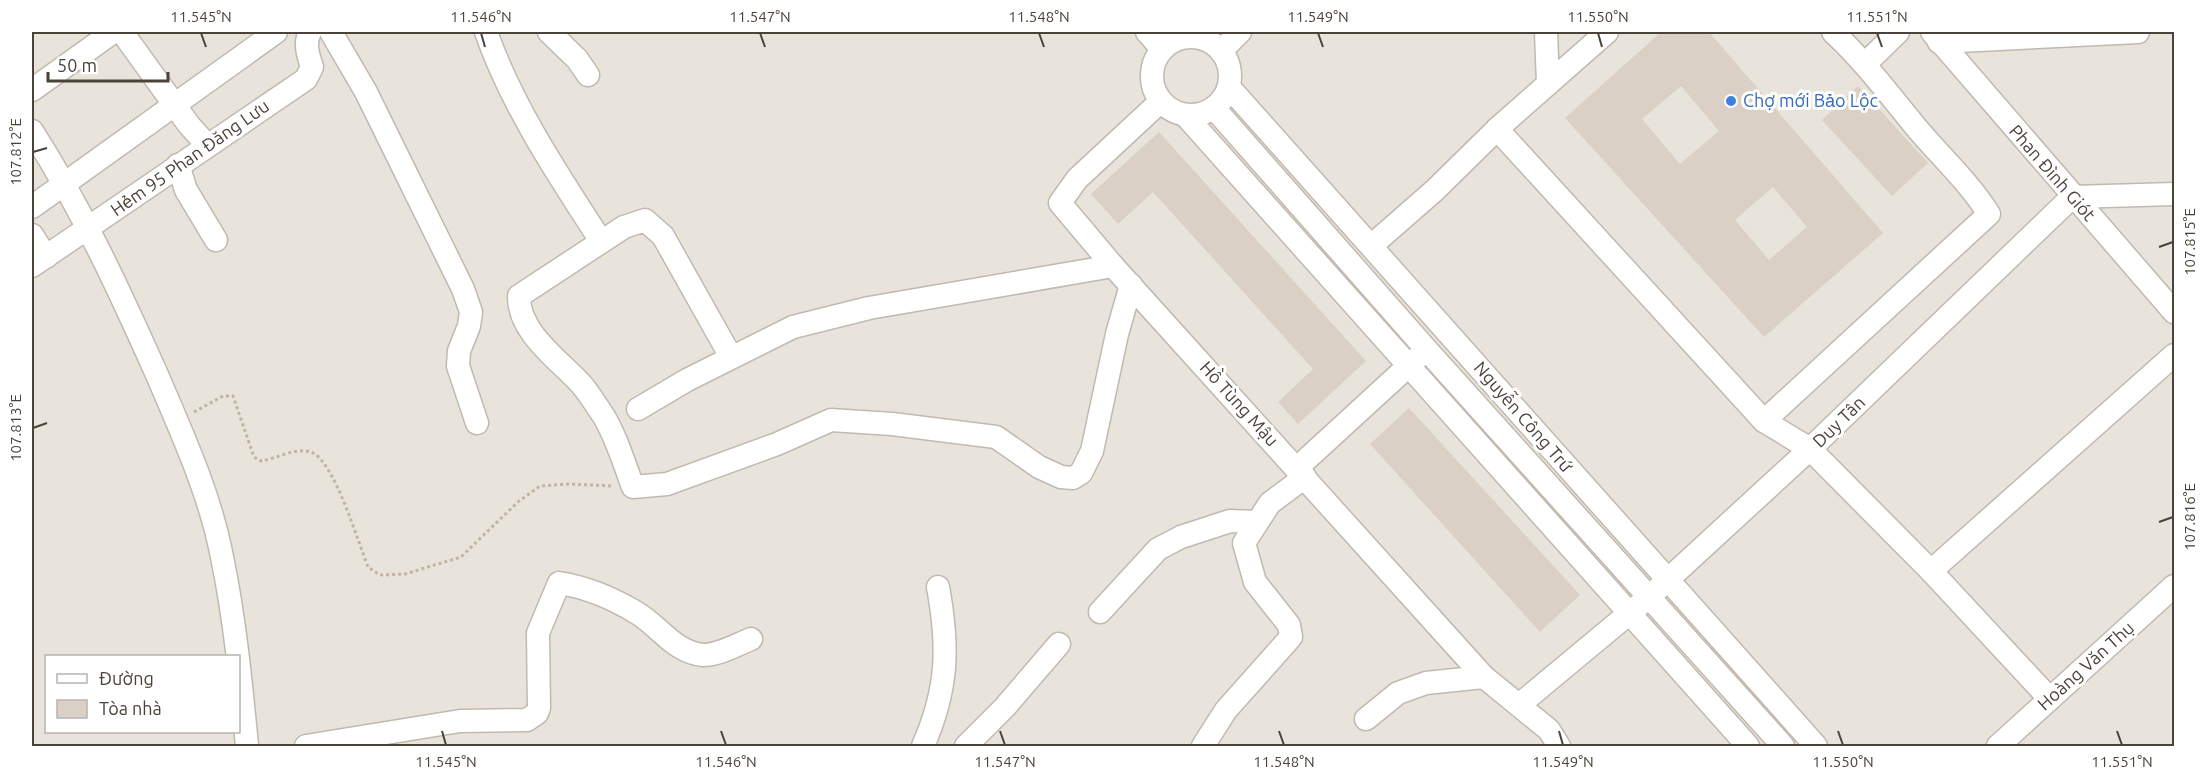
<svg xmlns="http://www.w3.org/2000/svg" width="2206" height="778" font-family="Ubuntu,sans-serif">
	<style>
		.residential { fill: #e9e4db; fill-rule: evenodd }
		.building { fill: #dad0c5; fill-rule: evenodd }
		.lines { fill: none; stroke-linecap: round; stroke-linejoin: round }
		.minor-casing { stroke: #c1b9af; stroke-width: 25 }
		.path { stroke: #c2b4a1; stroke-width: 3; stroke-dasharray: 3 3; stroke-linecap: butt }
		.minor { stroke: #fff; stroke-width: 22 }
		.ticks { fill: none; stroke: #4a433a; stroke-width: 2 }
		.shop-dot { fill: #3f7fe0; stroke: #fff; stroke-width: 2 }
		.labels { text-anchor: middle; stroke-width: 6; stroke-linejoin: round; paint-order: stroke }
		.shop-label { font-size: 18px; fill: #366cbe; stroke: #fff; text-anchor: start }
		.street-label { font-size: 18px; fill: #4a433a; stroke: #fff }
		.neatline { fill: none; stroke: #4a433a; stroke-width: 2 }
		.ticks-label { font-size: 15px; text-anchor: middle; fill: #4a433a }
	</style>
	<rect width="100%" height="100%" fill="#f5f2ec"/>
	<!-- residential -->
	<path class="residential" d="M32 32H2174V746H32ZM46 656H238V732H46Z"/>
	<!-- building -->
	<g class="building">
		<path d="M1661 32H1709L1883 233 1764 337 1565 118ZM1681 86 1719 131 1680 164 1642 119ZM1773 187 1807 227 1769 260 1735 220Z"/>
		<path d="M1858 86 1928 163 1892 196 1822 120Z"/>
		<path d="M1159 132 1366 361 1298 424 1278 402 1313 369 1153 192 1118 224 1091 194Z"/>
		<path d="M1409 408 1580 595 1540 632 1370 444Z"/>
	</g>
	<g class="lines">
		<!-- minor casing -->
		<g class="minor-casing">
			<g id="minor">
				<path d="M122 32 189 125 207 145"/>
				<path d="M331 32 366 92 463 289 471 312 469 326 459 351 458 366 477 423"/>
				<path d="M486 32C512 106 558 175 601 241"/>
				<path d="M549 32 577 59 588 75"/>
				<path d="M1147 32 1162 49"/>
				<path d="M1546 32 1548 84"/>
				<path d="M1607 32 1497 129 1764 421 1810 449 1931 571 2050 699"/>
				<path d="M1932 32 2174 312"/>
				<circle cx="1191" cy="76" r="39"/>
				<path d="M1939 42 2138 32"/>
				<path d="M1221 51 1240 32"/>
				<path d="M1866 63 1898 32"/>
				<path d="M1229 87 1816 746"/>
				<path d="M32 90 113 32"/>
				<path d="M1161 101 1077 179 1060 203 1113 266 1484 677 1549 730 1559 746"/>
				<path d="M1214 108 1426 349 1783 746"/>
				<path d="M1185 115 1748 746"/>
				<path d="M32 131C82 209 120 292 158 377 183 436 210 494 222 557 235 620 241 683 247 746"/>
				<path d="M178 165 186 190 216 240"/>
				<path d="M32 207 276 32"/>
				<path d="M32 235 46 257"/>
				<path d="M1371 246 1435 190 1497 129"/>
				<path d="M32 266 306 79 312 67C308 55 304 43 310 32"/>
				<path d="M731 357 663 236 645 220 624 227 519 296C518 332 559 360 581 384 589 393 596 405 603 415 616 436 624 463 633 487L667 484 777 444 831 420 892 424 996 437 1039 467 1061 477 1073 478 1081 473 1092 451 1117 334 1131 285"/>
				<path d="M638 409 687 380 793 327 869 308 1113 266"/>
				<path d="M1764 421 1989 214C1968 181 1940 156 1915 126 1888 93 1864 61 1833 32"/>
				<path d="M1297 468 1417 358"/>
				<path d="M1931 571 2174 355"/>
				<path d="M1100 612 1158 549 1181 537 1230 521 1257 522"/>
				<path d="M1519 705 1650 596 1810 449 2072 197 2174 194"/>
				<path d="M1366 719 1398 693 1426 683 1484 677"/>
				<path d="M306 746 460 721 527 720 537 713 539 708 538 633 559 583C585 587 614 599 637 613 658 625 675 653 703 655 719 655 736 645 751 639"/>
				<path d="M923 746C948 689 949 647 938 587"/>
				<path d="M966 746 1005 707 1059 644"/>
				<path d="M1203 746 1226 710 1291 637 1289 625 1255 582 1244 543 1270 503 1305 477"/>
				<path d="M1998 746 2174 586"/>
			</g>
		</g>
		<!-- path -->
		<path class="path" d="M194 412 223 396H233L254 457 261 461C275 459 296 447 311 452 334 460 358 542 368 567L380 575 405 574 461 557 519 501 540 486 569 484 613 486"/>
		<!-- minor -->
		<use href="#minor" class="minor"/>
	</g>
	<!-- ticks -->
	<path class="ticks" d="M201 33 206 47M481 33 485 47M760 33 765 47M1039 33 1044 47M1318 33 1323 47M1598 33 1602 47M1877 33 1882 47M33 152 47 148M2159 247 2173 242M33 428 47 423M2159 522 2173 517M442 731 446 745M721 731 726 745M1000 731 1005 745M1279 731 1284 745M1559 731 1563 745M1838 731 1843 745M2117 731 2122 745"/>
	<!-- markers -->
	<circle class="shop-dot" cx="1731" cy="101" r="6"/>
	<g class="labels">
		<!-- shop labels -->
		<g class="shop-label">
			<text x="1743" y="107">Chợ mới Bảo Lộc</text>
		</g>
		<!-- street labels -->
		<g class="street-label">
			<text transform="translate(190 158) rotate(-35)" y="6">Hẻm 95 Phan Đăng Lưu</text>
			<text transform="translate(2052 173) rotate(49)" y="6">Phan Đình Giót</text>
			<text transform="translate(1239 404) rotate(48)" y="6">Hồ Tùng Mậu</text>
			<text transform="translate(1523 417) rotate(49)" y="6">Nguyễn Công Trứ</text>
			<text transform="translate(1839 422) rotate(-44)" y="6">Duy Tân</text>
			<text transform="translate(2086 666) rotate(-42)" y="6">Hoàng Văn Thụ</text>
		</g>
	</g>
	<!-- border -->
	<rect width="2206" height="778" fill="none" stroke="#ffffff" stroke-width="66"/>
	<!-- legend -->
	<rect x="45" y="655" width="195" height="78" fill="#ffffff" stroke="#b7b4b0" stroke-width="1.5"/>
	<rect x="57" y="674" width="30" height="9" fill="#ffffff" stroke="#b7b4b0" stroke-width="1.5"/>
	<text x="99" y="685" font-size="18" fill="#4a433a">Đường</text>
	<rect x="57" y="700" width="30" height="18" fill="#dad0c5" stroke="#b7b4b0" stroke-width="1.5"/>
	<text x="99" y="715" font-size="18" fill="#4a433a">Tòa nhà</text>
	<!-- scale -->
	<path d="M48 72v9h120v-9" fill="none" stroke="#4a433a" stroke-width="3"/>
	<text x="57" y="72" font-size="18" fill="#4a433a" stroke="#ffffff" stroke-width="4.5" paint-order="stroke">50 m</text>
	<rect x="33" y="33" width="2140" height="712" class="neatline"/>
	<g class="ticks-label">
		<text x="201" y="22">11.545°N</text>
		<text x="481" y="22">11.546°N</text>
		<text x="760" y="22">11.547°N</text>
		<text x="1039" y="22">11.548°N</text>
		<text x="1318" y="22">11.549°N</text>
		<text x="1598" y="22">11.550°N</text>
		<text x="1877" y="22">11.551°N</text>
		<text transform="translate(16 152) rotate(-90)" y="5">107.812°E</text>
		<text transform="translate(2190 242) rotate(-90)" y="5">107.815°E</text>
		<text transform="translate(16 428) rotate(-90)" y="5">107.813°E</text>
		<text transform="translate(2190 517) rotate(-90)" y="5">107.816°E</text>
		<text x="446" y="767">11.545°N</text>
		<text x="726" y="767">11.546°N</text>
		<text x="1005" y="767">11.547°N</text>
		<text x="1284" y="767">11.548°N</text>
		<text x="1563" y="767">11.549°N</text>
		<text x="1843" y="767">11.550°N</text>
		<text x="2122" y="767">11.551°N</text>
	</g>
</svg>
